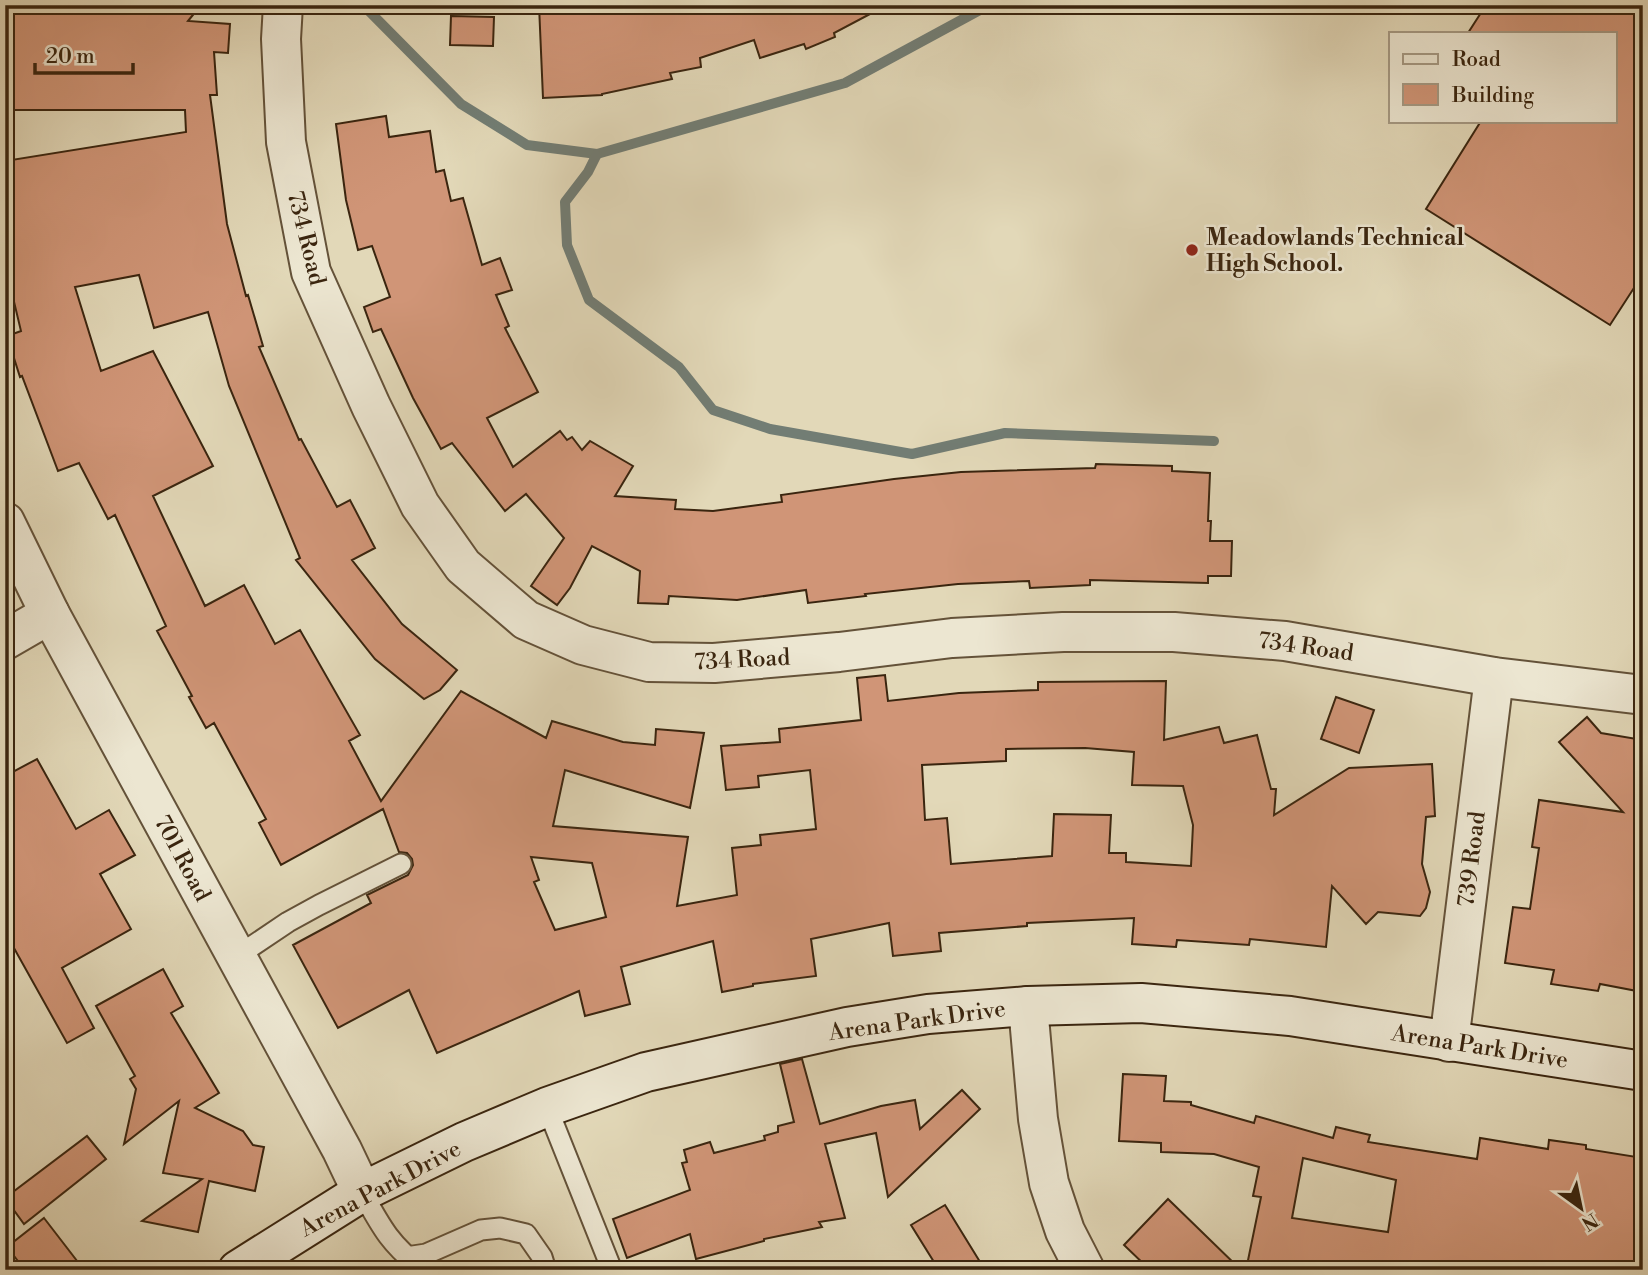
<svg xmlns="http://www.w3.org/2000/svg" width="1648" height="1275" font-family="'Libre Bodoni',serif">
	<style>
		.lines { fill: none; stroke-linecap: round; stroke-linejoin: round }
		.stream { stroke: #727d74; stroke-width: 10 }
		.building { fill: #d09577; stroke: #3a250f; stroke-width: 2; fill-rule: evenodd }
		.lane-casing { stroke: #645239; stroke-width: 23 }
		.street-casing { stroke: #645239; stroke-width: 42 }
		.secondary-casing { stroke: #3a250f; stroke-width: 42 }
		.lane { stroke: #ece6d1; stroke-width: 19 }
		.street { stroke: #ece6d1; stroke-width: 38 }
		.secondary { stroke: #ece6d1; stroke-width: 38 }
		.poi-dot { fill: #8f2418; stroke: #ece6d1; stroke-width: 2.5 }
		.labels { text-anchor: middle; stroke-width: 5; stroke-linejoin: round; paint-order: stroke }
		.poi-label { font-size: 23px; font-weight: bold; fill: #3a250f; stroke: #ece6d1; text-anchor: start }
		.street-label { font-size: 23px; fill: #3a250f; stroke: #ece6d1 }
	</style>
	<rect width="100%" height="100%" fill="#e2d8b8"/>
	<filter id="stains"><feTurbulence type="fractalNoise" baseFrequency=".00286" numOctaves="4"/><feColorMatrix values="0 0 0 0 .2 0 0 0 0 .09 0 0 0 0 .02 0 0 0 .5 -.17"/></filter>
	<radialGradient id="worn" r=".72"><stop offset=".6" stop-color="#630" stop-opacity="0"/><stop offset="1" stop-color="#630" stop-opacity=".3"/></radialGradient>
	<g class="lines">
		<!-- stream -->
		<g class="stream">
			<path d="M363 5 461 104 527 145 597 154 845 83 989 5"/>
			<path d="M597 154 588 172 565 202 567 245 589 300 679 367 713 410 770 429 912 454 1005 433 1214 441"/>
		</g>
	</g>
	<!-- building -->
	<g class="building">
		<path d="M5 5H34V12H97V5H201L188 21 230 24 228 53 214 52 217 95H210L227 224 246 296 248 295 263 346 259 347 299 440 301 439 337 507 350 500 375 548 352 560 402 624 457 670 440 690 424 699 375 659 296 560 300 558 229 386 208 312 154 328 139 275 75 287 101 371 153 351 213 466 153 496 205 606 244 585 275 644 300 630 360 735 349 741 381 801 461 691 546 738 552 721 623 742 655 745 656 729 704 733 690 808 565 770 553 826 688 837 677 906 737 895 732 848 761 845 760 835 816 829 810 770 758 776 759 787 726 790 721 746 780 742 779 729 861 720 857 678 885 675 888 701 959 693 1038 690V682L1166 681 1164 740 1219 727 1224 743 1257 735 1271 789H1276L1274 815 1349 768 1432 764 1435 816 1426 817 1422 864 1430 892 1426 908 1420 916 1378 912 1366 924 1332 886 1326 947 1250 939 1249 945 1177 940 1176 947 1132 944 1134 918 1027 923V926L939 933 941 951 893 956 889 923 811 939 816 976 753 984V986L722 992 713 941 621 967 630 1004 585 1016 579 991 437 1053 409 990 338 1028 293 945 371 903 367 895 408 875 413 865 412 859 407 853 399 852 383 809 281 865 259 823 266 819 214 723 206 728 189 697 192 696 157 631 166 626 115 515 108 519 79 463 58 471 22 376 20 377 7 336 21 331 5 264V161L186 132 185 110H5ZM1085 748 1134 752 1132 785 1183 786 1193 825 1191 866 1126 862V853H1109L1111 815 1054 814 1052 856 951 864 947 818 925 820 922 765 1006 761V749ZM531 857 592 863 606 917 555 930 534 882 539 880Z"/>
		<path d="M539 5H887L834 33 835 37 806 49 804 44 760 58 754 40 700 58 701 67 670 73 672 79 602 94V95L543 98Z"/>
		<path d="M1486 5H1643V274L1610 325 1426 209 1481 121H1615V33H1468Z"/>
		<path d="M451 16 494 17 493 46 450 45Z"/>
		<path d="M386 116 389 137 430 131 436 172 444 170 451 201 463 198 482 265 500 258 512 290 496 295 509 326 505 328 538 392 487 418 513 467 560 431 567 440 572 437 582 450 590 441 633 466 615 496 676 500 675 509 713 511 782 502 781 495 894 479 961 472 1095 468 1096 464 1172 466V471L1210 473 1208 521H1211L1210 541H1232L1231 576H1208V583L1090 580V585L1030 588 1029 581 958 584 865 594 866 596 808 603 806 590 737 600 669 596 668 604 638 603 640 571 592 546 570 588 557 605 531 586 564 538 526 494 505 511 452 443 441 449 413 398 381 329 373 332 364 307 390 297 372 246 358 250 346 200 336 124Z"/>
		<path d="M1336 697 1374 710 1359 753 1321 739Z"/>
		<path d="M1587 717 1601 733 1643 740V959L1637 991 1600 984 1598 991 1551 984 1554 970 1505 963 1513 907 1530 909 1539 848 1532 847 1539 800 1623 812 1559 742Z"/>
		<path d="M37 759 76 829 109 810 135 855 100 874 131 929 62 968 94 1028 67 1043 5 932V776Z"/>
		<path d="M163 969 183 1006 171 1013 219 1093 195 1108 243 1131 253 1145 264 1147 255 1191 209 1181 198 1232 142 1221 202 1179 163 1173 179 1101 124 1144 136 1089 130 1079 135 1076 96 1006Z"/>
		<path d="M802 1059 820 1124 881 1106 915 1100 920 1129 962 1090 980 1109 888 1197 876 1133 825 1144 845 1218 819 1222 822 1227 764 1239V1241L696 1259 690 1234 627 1258 613 1219 690 1190 682 1163 687 1162 684 1150 710 1142 714 1153 765 1140 764 1136 778 1132V1126L794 1122 780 1064Z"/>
		<path d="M1123 1074 1166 1076 1164 1101 1191 1102V1105L1254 1123 1256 1116 1333 1138 1336 1127 1370 1135 1368 1142 1477 1159 1480 1138 1548 1149 1549 1140 1586 1145V1149L1643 1158V1270H1246L1261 1197 1253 1196 1259 1167 1214 1154 1161 1152V1143L1119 1141ZM1303 1158 1396 1180 1388 1232 1292 1218Z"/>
		<path d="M87 1136 106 1159 24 1224 5 1198Z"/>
		<path d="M1168 1199 1241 1270H1150L1124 1245Z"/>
		<path d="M945 1205 985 1270H939L911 1225Z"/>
		<path d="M44 1218 84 1270H25L7 1247Z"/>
	</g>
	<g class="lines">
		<!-- lane casing -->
		<g class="lane-casing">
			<g id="lane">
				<path d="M236 957 288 922 319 905 401 864"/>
				<path d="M547 1107 612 1270"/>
				<path d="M362 1192C381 1227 391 1246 424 1270"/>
				<path d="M406 1257 426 1254 481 1230 500 1228 526 1234 542 1257 546 1270"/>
			</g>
		</g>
		<!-- street casing -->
		<g class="street-casing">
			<g id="street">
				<path d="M283 5 281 39 286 142 311 272 371 406 420 505 463 566 526 620 583 645 649 662 714 663 839 652 952 638 1063 632H1174L1285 641 1494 677 1643 695"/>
				<path d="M5 522 50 614 342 1150 362 1192"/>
				<path d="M5 640 50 614"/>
				<path d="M1028 1006 1038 1119 1049 1183 1065 1231 1085 1270"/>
				<path d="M1449 1042 1494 677"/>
			</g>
		</g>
		<!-- secondary casing -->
		<g class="secondary-casing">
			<path id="secondary" d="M238 1270 362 1192 464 1142 547 1107 646 1072 847 1027 928 1014 1028 1006 1141 1003 1290 1016 1643 1071"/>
		</g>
		<!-- lane -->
		<use href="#lane" class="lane"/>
		<!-- street -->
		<use href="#street" class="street"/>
		<!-- secondary -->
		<use href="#secondary" class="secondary"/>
	</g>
	<!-- markers -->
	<circle class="poi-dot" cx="1192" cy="250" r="7"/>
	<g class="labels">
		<!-- poi labels -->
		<g class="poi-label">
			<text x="1206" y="245">Meadowlands Technical<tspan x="1206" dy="26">High School.</tspan></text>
		</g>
		<!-- street labels -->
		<g class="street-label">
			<text transform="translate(307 238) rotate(76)" y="8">734 Road</text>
			<text transform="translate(1306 646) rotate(8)" y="8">734 Road</text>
			<text transform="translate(742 659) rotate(-3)" y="8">734 Road</text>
			<text transform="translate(183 858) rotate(62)" y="8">701 Road</text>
			<text transform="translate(1471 859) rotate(-83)" y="8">739 Road</text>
			<text transform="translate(917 1020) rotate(-8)" y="8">Arena Park Drive</text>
			<text transform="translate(1480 1046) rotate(9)" y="8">Arena Park Drive</text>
			<text transform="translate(380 1188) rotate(-28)" y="8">Arena Park Drive</text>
		</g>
	</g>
	<!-- margin -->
	<rect width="1648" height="1275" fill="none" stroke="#e2d8b8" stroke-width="28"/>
	<rect x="7" y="7" width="1634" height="1261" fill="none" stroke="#3a250f" stroke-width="3.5"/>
	<rect x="14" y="14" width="1620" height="1247" fill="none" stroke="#3a250f" stroke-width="2"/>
	<!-- legend -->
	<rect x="1389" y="32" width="228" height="91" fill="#ece6d1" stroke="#a59983" stroke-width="2"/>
	<rect x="1403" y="54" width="35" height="10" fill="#ece6d1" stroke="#a59983" stroke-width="2"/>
	<text x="1452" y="66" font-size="21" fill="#3a250f">Road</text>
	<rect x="1403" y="84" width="35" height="21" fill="#d09577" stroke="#a59983" stroke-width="2"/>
	<text x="1452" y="102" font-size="21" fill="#3a250f">Building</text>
	<!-- north arrow -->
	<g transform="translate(1581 1208) rotate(147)" stroke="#ece6d1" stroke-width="5" paint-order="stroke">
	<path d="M0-5L12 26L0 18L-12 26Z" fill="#3a250f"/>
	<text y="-10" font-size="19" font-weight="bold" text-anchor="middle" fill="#3a250f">N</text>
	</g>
	<!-- scale -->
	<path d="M35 63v10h98v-10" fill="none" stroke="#3a250f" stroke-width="3.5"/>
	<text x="46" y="63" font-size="21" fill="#3a250f" stroke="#ece6d1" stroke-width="5" paint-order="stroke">20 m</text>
	<rect width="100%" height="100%" filter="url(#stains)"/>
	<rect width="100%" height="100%" fill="url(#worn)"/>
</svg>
